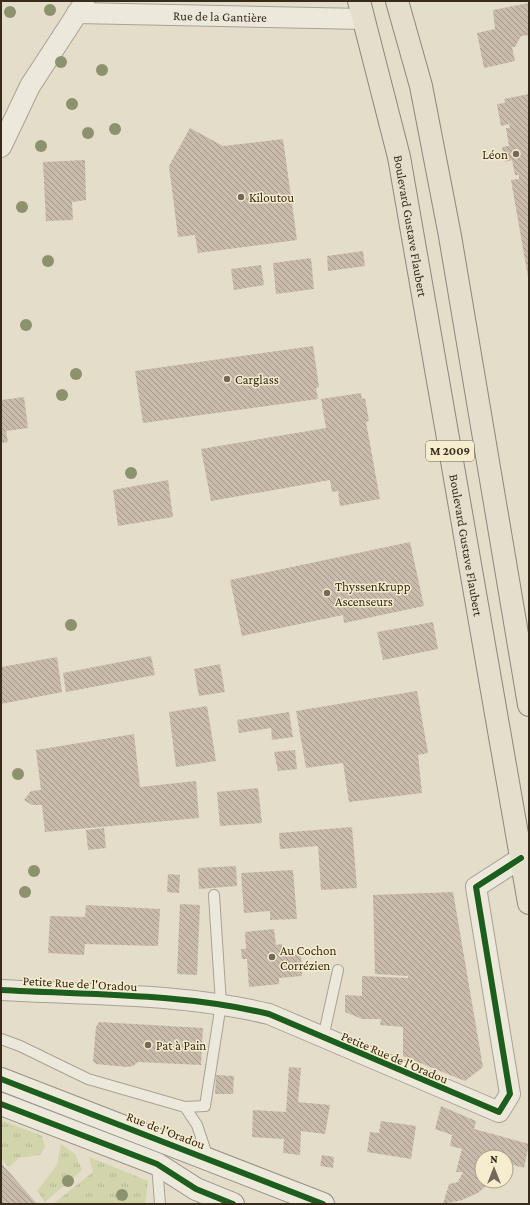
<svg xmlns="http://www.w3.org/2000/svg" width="530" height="1205" font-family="'Crimson Pro',serif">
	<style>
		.grass { fill: url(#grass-tufts) }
		.building { fill: url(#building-back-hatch) }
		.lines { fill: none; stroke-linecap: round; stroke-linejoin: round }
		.service-casing { stroke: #a9a294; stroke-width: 12 }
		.minor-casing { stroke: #a9a294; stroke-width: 22 }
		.secondary-casing { stroke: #989184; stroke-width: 24 }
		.primary-casing { stroke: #8e877a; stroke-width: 24 }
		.service { stroke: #ece8dc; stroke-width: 10 }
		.minor { stroke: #ece8dc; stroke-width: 20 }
		.secondary { stroke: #ece8dc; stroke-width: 22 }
		.primary { stroke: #e4decd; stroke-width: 22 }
		.cycleway-casing { stroke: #f6edce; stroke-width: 8 }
		.cycleway { stroke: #1b5e20; stroke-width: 6 }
		.tree { fill: #8c926e }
		.poi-dot { fill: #746959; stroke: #f6edce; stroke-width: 1.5 }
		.labels { text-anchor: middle; stroke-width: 3; stroke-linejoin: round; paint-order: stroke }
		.shield { fill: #f6edce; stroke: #706551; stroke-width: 1 }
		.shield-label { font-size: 12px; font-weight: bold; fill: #372b1c }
		.street-label { font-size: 13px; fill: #372b1c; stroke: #f6edce }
		.poi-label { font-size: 13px; fill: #372b1c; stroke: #f6edce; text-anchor: start }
	</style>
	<defs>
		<pattern id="grass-tufts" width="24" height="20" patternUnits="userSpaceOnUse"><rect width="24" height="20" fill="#d2d4ab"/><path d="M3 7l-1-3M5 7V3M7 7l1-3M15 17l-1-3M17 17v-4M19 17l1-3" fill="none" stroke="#b5b693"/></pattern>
		<pattern id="building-back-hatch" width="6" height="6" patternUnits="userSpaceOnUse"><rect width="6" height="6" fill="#c8bbab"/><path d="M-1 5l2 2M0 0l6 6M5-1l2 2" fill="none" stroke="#a3988a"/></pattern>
	</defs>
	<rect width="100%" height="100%" fill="#e4ddca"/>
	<!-- grass -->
	<g class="grass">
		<path d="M1 1120 42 1136 45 1147 40 1155 19 1158 9 1167 1 1159Z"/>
		<path d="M61 1144 75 1154 82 1170 45 1202 37 1191 57 1165Z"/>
		<path d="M89 1157 148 1181 145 1204H53L93 1172Z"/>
	</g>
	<!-- building -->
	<g class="building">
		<path d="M529 3V35L521 36 515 47H512L515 61 484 68 477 33 495 29 493 10Z"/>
		<path d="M529 94V277H528L511 180 519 179V175H515L512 160 505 162 502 147 509 146 506 128H510L509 124 501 126 497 104 505 103 504 99Z"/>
		<path d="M190 128 223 146 283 139 297 240 198 253 195 235 178 237 169 166Z"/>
		<path d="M85 160 86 200 72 202 73 220 46 221 43 162Z"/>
		<path d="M363 251 365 266 328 271 327 256Z"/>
		<path d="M311 258 314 289 276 294 273 263Z"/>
		<path d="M261 265 264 285 234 290 231 269Z"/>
		<path d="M313 346 319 387 316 388 318 399 143 423 135 371Z"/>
		<path d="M361 393 362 399 365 398 369 421 366 422 380 499 340 506 338 491 332 492 330 480 211 501 201 449 326 428 321 399Z"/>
		<path d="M24 397 28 428 6 431 8 442 1 443V400Z"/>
		<path d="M168 480 173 517 118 526 113 490Z"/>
		<path d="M410 542 424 606 344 623 343 615 242 636 230 580Z"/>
		<path d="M433 622 438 649 383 660 377 632Z"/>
		<path d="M151 656 155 675 66 692 63 673Z"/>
		<path d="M57 657 62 692 1 704V667Z"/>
		<path d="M220 664 225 692 199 696 194 669Z"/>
		<path d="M417 691 428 753 418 755 422 793 349 802 343 763 306 768 296 711Z"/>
		<path d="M207 706 216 761 176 767 169 712Z"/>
		<path d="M289 712 293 737 272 740 271 728 239 733 237 720Z"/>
		<path d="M134 734 140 787 196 781 199 818 45 832 42 805H32L24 800 31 791 41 790 36 750Z"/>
		<path d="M295 750 297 769 278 771 274 752Z"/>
		<path d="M258 788 262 823 220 826 217 792Z"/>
		<path d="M352 827 357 888 321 890 318 846 280 849 279 833Z"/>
		<path d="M104 828 106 848 88 850 86 830Z"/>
		<path d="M236 866 237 886 199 889 198 868Z"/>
		<path d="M293 870 297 919 270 920V911L244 913 241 873Z"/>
		<path d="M168 874 180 875 179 893 167 892Z"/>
		<path d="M453 892 483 1067 465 1081 403 1056V1027L380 1025 381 1019H362L345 1012V995L362 996V976L408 978V976L375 974 373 895Z"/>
		<path d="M180 904 200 905 197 975 177 974Z"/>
		<path d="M86 905 160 909 158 946 85 944 84 955 48 953 50 916 85 917Z"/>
		<path d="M274 929 276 945 282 944 283 953 277 955 301 954 302 976 279 978V984L249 987 247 959H242L241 949H246L245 932Z"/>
		<path d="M99 1022 203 1028 201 1065 138 1062 133 1066 127 1067 96 1064 93 1061 96 1027Z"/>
		<path d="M289 1067 301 1068 298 1102 330 1105 325 1134 301 1131 300 1155 283 1153 284 1139 252 1137 253 1110 286 1112Z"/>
		<path d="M216 1075 234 1076 233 1094H215Z"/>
		<path d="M441 1106 476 1121 474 1129 529 1144 524 1168 506 1163V1157H482V1181H491L478 1193 462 1200 443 1204 449 1184 458 1182 463 1172H456L462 1149 450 1146 452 1135 435 1129Z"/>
		<path d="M381 1121 416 1126 411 1159 367 1152 370 1132 379 1133Z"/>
		<path d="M322 1155 334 1157 333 1168 320 1166Z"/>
		<path d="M1 1163 37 1204H1Z"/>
	</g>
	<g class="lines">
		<!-- service casing -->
		<g class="service-casing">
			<g id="service">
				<path d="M323 1038 338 970"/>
				<path d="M1 1039 20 1046 88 1079 185 1107 197 1125 208 1158"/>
				<path d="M185 1107 205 1106 221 1004 214 895"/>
				<path d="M157 1164 160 1204"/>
			</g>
		</g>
		<!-- minor casing -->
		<g class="minor-casing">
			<g id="minor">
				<path id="s1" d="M77 13 364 19"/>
				<path d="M1 147 30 86 84 3"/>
				<path d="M1 990C90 995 181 993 269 1014L499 1112 510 1094 476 887 521 858"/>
			</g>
		</g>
		<!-- secondary casing -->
		<g class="secondary-casing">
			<g id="secondary">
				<path d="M1 1079 323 1204"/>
				<path d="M1 1104 157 1164 196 1189 233 1204"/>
			</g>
		</g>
		<!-- primary casing -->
		<g class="primary-casing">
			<g id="primary">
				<path id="s2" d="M359 1 399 157 529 903"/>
				<path d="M397 1 421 86 450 236 529 705"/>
			</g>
		</g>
		<!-- service -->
		<use href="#service" class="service"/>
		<!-- minor -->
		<use href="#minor" class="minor"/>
		<!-- secondary -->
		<use href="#secondary" class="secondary"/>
		<!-- primary -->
		<use href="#primary" class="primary"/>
		<!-- cycleway casing -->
		<g class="cycleway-casing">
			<g id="cycleway">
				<path d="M1 990C90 995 181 993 269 1014L499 1112 510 1094 476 887 521 858"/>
				<path d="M1 1079 323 1204"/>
				<path d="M1 1104 157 1164 196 1189 233 1204"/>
			</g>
		</g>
		<!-- cycleway -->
		<use href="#cycleway" class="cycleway"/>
	</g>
	<!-- trees -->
	<g class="tree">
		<circle cx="50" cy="10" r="6"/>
		<circle cx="10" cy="12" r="6"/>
		<circle cx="61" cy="62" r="6"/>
		<circle cx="102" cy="70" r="6"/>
		<circle cx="72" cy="104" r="6"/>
		<circle cx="115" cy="129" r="6"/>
		<circle cx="88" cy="133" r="6"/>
		<circle cx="41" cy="146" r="6"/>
		<circle cx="22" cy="207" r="6"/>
		<circle cx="48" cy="261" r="6"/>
		<circle cx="26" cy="325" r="6"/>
		<circle cx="76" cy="374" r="6"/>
		<circle cx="62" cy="395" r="6"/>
		<circle cx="131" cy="473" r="6"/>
		<circle cx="71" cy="625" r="6"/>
		<circle cx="18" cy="774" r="6"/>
		<circle cx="34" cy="871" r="6"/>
		<circle cx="25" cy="892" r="6"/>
		<circle cx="68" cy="1181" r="6"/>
		<circle cx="122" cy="1195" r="6"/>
	</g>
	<!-- markers -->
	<g class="poi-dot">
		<circle cx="516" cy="154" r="4"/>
		<circle cx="241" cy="197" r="4"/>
		<circle cx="227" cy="379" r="4"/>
		<circle cx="327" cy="593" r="4"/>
		<circle cx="272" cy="957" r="4"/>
		<circle cx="148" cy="1045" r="4"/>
	</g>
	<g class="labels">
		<!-- shield labels -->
		<rect class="shield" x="426" y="441" width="48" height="20" rx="3"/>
		<g class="shield-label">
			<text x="450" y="455">M 2009</text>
		</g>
		<!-- street labels -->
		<g class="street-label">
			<text dy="5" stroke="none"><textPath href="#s1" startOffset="143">Rue de la Gantière</textPath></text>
			<text dy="5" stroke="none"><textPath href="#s2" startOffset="231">Boulevard Gustave Flaubert</textPath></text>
			<text dy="5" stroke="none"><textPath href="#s2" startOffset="555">Boulevard Gustave Flaubert</textPath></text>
			<text transform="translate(80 983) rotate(3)" y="5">Petite Rue de l'Oradou</text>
			<text transform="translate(395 1057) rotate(23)" y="5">Petite Rue de l'Oradou</text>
			<text transform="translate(166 1130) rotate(21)" y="5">Rue de l'Oradou</text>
		</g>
		<!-- poi labels -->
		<g class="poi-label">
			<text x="508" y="159" text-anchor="end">Léon</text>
			<text x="249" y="202">Kiloutou</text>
			<text x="235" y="384">Carglass</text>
			<text x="335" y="591">ThyssenKrupp<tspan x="335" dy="15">Ascenseurs</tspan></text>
			<text x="280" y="955">Au Cochon<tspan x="280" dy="15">Corrézien</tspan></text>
			<text x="156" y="1050">Pat à Pain</text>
		</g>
	</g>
	<!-- border -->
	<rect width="530" height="1205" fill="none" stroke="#372b1c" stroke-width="4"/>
	<!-- north arrow -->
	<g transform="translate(494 1169)"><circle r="19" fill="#f6edce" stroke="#aa9f87"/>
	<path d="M0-3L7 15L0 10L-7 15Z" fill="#746959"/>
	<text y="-6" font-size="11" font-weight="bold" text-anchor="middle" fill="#372b1c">N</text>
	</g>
</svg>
